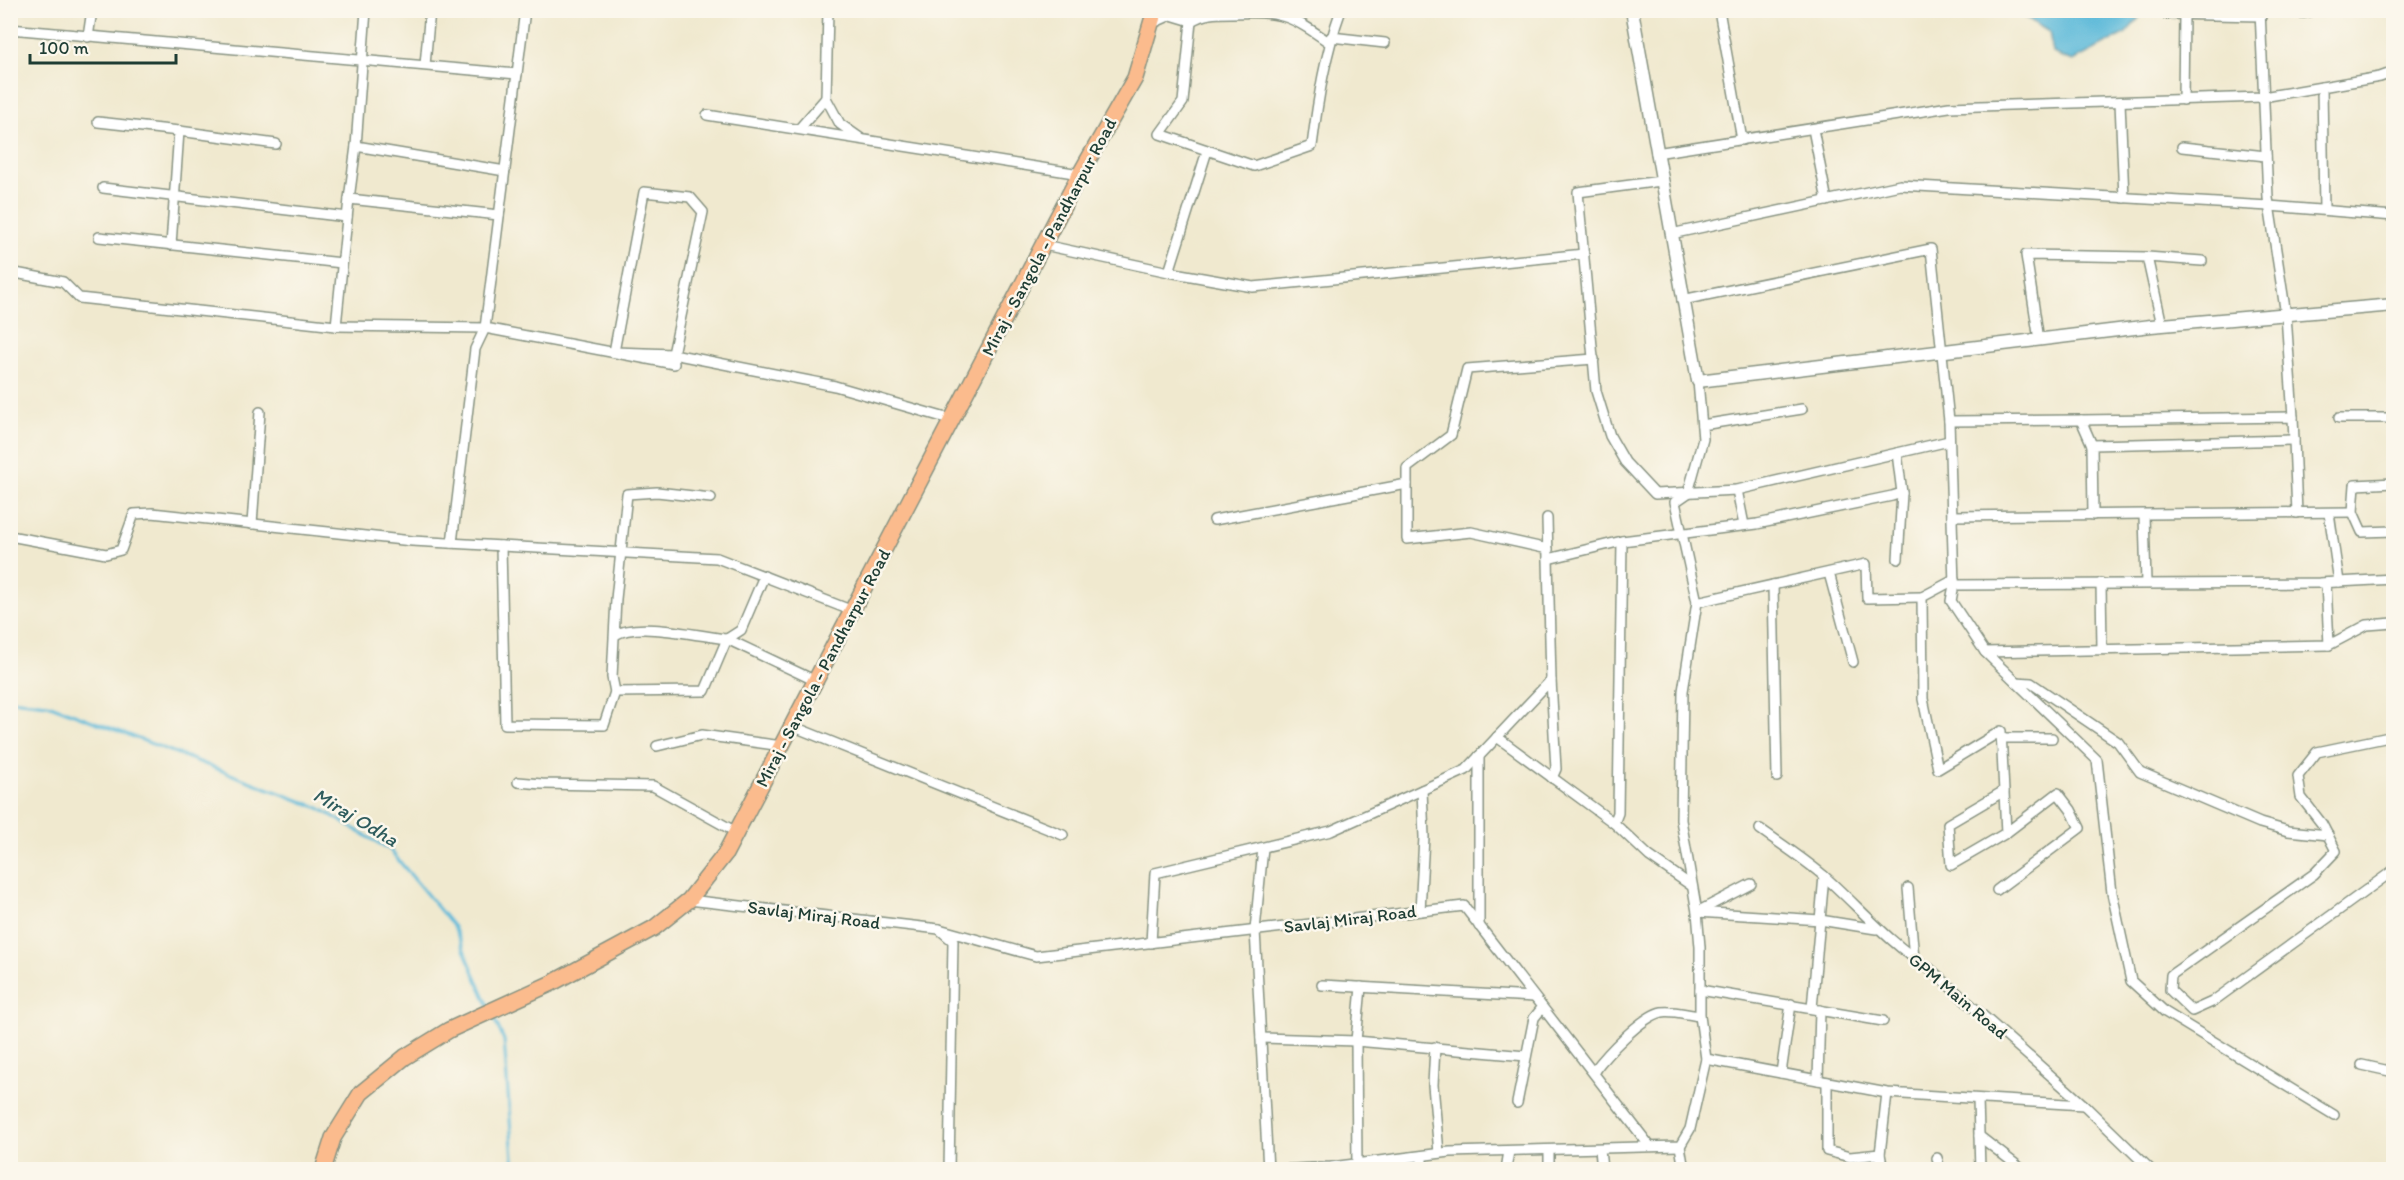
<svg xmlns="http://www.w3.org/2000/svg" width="2404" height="1180" font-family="Itim,sans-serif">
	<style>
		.water { fill: #5bb9d9; stroke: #3d7b86; stroke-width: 1.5 }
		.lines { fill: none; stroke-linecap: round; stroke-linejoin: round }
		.stream { stroke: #5bb9d9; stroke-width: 3 }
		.minor-casing { stroke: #889382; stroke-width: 12 }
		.tertiary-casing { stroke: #889382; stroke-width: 15 }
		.trunk-casing { stroke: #889382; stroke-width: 18 }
		.minor { stroke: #fff; stroke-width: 9 }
		.tertiary { stroke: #fff; stroke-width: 12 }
		.trunk { stroke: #fbbb8d; stroke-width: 15 }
		.labels { text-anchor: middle; stroke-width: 5; stroke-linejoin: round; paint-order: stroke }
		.street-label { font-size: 18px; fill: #1f3d34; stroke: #fbf7ec }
		.water-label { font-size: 20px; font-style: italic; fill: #2e5c5d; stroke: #fbf7ec }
	</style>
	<rect width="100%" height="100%" fill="#fbf7ec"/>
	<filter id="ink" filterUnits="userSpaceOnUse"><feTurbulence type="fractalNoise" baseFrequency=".0167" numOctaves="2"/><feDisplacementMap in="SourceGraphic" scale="12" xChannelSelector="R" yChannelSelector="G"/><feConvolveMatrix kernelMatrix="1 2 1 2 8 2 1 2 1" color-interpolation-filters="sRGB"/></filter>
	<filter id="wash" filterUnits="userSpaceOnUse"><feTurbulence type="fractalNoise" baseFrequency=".008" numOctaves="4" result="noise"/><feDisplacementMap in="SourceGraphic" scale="24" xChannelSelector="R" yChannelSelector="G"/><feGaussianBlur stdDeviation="1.35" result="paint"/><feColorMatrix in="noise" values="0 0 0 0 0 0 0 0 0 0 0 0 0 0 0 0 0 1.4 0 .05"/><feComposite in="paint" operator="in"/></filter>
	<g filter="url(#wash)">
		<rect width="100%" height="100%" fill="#f0e9cf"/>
		<!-- water -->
		<path class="water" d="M2015 11 2145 10V11L2126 33 2073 61 2053 53 2049 32Z"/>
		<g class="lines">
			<!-- stream -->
			<g class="stream">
				<path d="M10 700 48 704 319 808 390 850 454 927 489 1007"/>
				<path d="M493 1016 504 1040 513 1159 518 1170"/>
			</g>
		</g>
	</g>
	<g filter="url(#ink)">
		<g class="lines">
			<!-- minor casing -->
			<g class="minor-casing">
				<g id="minor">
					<path d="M525 10 485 328 674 364 673 354 614 352"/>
					<path d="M1719 10 1742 140"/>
					<path d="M2166 10V14L2261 16"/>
					<path d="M2260 10 2268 198 2286 315 2293 417"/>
					<path d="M2267 10 2304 13 2317 10"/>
					<path d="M1191 21 1183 102 1160 134 1254 166 1312 146C1318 99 1325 54 1341 10"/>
					<path d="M1151 24 1171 15 1191 21C1204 13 1215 13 1231 13 1280 11 1289 14 1330 43"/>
					<path d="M10 29 517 74"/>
					<path d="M88 37 92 10"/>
					<path d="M1331 37 1385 43"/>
					<path d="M425 65 430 10"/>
					<path d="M2322 87 2324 210"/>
					<path d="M826 98 828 10"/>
					<path d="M2183 100 2184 14"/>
					<path d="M2120 102 2124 198"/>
					<path d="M707 115 1080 174"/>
					<path d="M98 122 179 131 171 245"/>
					<path d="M799 129 826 98 840 124 860 138"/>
					<path d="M1813 129 1827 201"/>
					<path d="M179 131 276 144"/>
					<path d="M356 146 366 10"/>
					<path d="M2182 147 2266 156"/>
					<path d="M1656 153 1949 107 2263 97 2380 77 2394 72"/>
					<path d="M1661 181 1578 192 1596 391 1610 436 1625 462 1655 494 1737 490"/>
					<path d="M103 188 347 217"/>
					<path d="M499 215 349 199 356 146 505 171"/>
					<path d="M1671 234 1900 185 2269 206 2394 216"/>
					<path d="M99 237 342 263"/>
					<path d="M1044 245 1169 272 1253 287 1584 254"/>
					<path d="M2147 257 2202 261"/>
					<path d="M10 272 63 282 79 298 336 326 349 199"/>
					<path d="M1169 272 1207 151"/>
					<path d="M1682 300 1931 249 1949 421 1954 585"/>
					<path d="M336 326 485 328 475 349 452 543"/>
					<path d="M2039 340 2026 255 2147 257 2162 325"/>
					<path d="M614 352 644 192 690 197 703 212 673 354 835 386 953 420"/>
					<path d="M1698 381 1703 439 1688 493 1675 502 1697 602 1866 564 1867 598 1922 597"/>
					<path d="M2339 418H2394"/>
					<path d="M1949 421 2081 420"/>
					<path d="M1702 425 1802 409"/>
					<path d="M2092 445 2081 420 2293 417 2297 513"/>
					<path d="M2394 483 2355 485 2353 512 2362 532 2394 531"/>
					<path d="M711 498 657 492 627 494 616 599 612 677 615 692 705 691 727 639 816 681"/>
					<path d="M2329 513 2339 582"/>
					<path d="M2093 515 2092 445 2294 440"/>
					<path d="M2144 515 2146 583"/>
					<path d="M1952 516 2353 512"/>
					<path d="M1214 520 1407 484"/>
					<path d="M252 524 260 412"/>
					<path d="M1744 525 1737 490 1949 441"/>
					<path d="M10 536 106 554 121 550 134 514 152 513 412 541 717 558 853 611"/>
					<path d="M501 546 505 724 604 725 615 692"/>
					<path d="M1548 549 1471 532 1407 539V468L1451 435 1467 369 1594 359"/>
					<path d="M1548 559 1622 541 1757 524 1892 496 1902 493 1897 453"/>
					<path d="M1898 559 1902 493"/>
					<path d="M1829 573 1853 662"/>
					<path d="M1954 580 1922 597 1923 699 1938 769 2001 731 2006 833 2058 793 2071 810 2080 828 1997 890"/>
					<path d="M2101 583 2102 649"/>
					<path d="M2326 583 2329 645 1985 652 1951 601 1954 585 2319 583 2394 579"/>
					<path d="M1773 585 1777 777"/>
					<path d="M615 635C637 621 699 636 727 639L741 630 764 576"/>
					<path d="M2329 645 2367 625 2394 623"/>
					<path d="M1985 652 2097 760 2112 893 2131 981 2165 1012 2334 1115"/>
					<path d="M1551 680 1556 769 1552 778"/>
					<path d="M2016 682 2031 683 2118 742 2140 772 2260 823 2288 831 2328 835"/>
					<path d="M792 726 1063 835"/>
					<path d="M2394 736 2317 752 2298 776 2301 797 2322 824 2336 851 2314 874 2171 975 2170 990 2192 1011 2212 1002 2394 870"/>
					<path d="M1497 737 1614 823 1649 856 1692 886"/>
					<path d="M2001 738H2052"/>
					<path d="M657 746 702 735 782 746"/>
					<path d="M1479 756V926"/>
					<path d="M518 782 542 784 653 786 736 832"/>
					<path d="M2004 791 1948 824 1951 865 2006 833"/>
					<path d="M1614 823 1618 813 1622 541"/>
					<path d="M1760 829C1781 844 1804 859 1824 876 1858 906 1890 944 1929 968L2084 1105 2151 1170"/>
					<path d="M1263 848 1255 930 1268 1170"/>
					<path d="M1908 888 1914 959"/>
					<path d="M689 900 939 929 953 941 949 1170"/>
					<path d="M1420 911 1424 837 1422 790"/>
					<path d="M1699 911 1751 884"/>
					<path d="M1697 912 1820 920 1876 929"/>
					<path d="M939 929 1036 956 1464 906 1649 1145"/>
					<path d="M1151 943 1155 873 1331 831 1466 770 1551 680 1547 518"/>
					<path d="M1322 985 1534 997"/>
					<path d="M1700 990 1883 1021"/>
					<path d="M1812 1008 1824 876"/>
					<path d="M1261 1038 1356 1041 1526 1056"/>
					<path d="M1435 1047 1433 1085 1439 1153"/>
					<path d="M1706 1059 1887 1093 2084 1105"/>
					<path d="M2362 1065 2394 1072"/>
					<path d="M1594 1071C1606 1055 1642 1016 1662 1012 1673 1010 1688 1015 1700 1016"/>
					<path d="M1781 1073 1791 1004"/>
					<path d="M1818 1080 1820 1010"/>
					<path d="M1827 1082V1151L1850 1157 1880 1154"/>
					<path d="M1978 1099 1980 1170"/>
					<path d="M1517 1103 1534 1018 1542 1008"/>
					<path d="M1979 1136 2023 1170"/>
					<path d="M1680 1146 1684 1170"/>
					<path d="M1600 1149 1602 1170"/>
					<path d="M1549 1150V1170"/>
					<path d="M1422 1156V1170"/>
					<path d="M1937 1158 1940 1170"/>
					<path d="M1357 1168 1356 1041 1361 987"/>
					<path d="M1277 1170 1331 1167 1450 1152 1680 1146 1690 1129 1706 1059 1700 1016V947L1697 912 1681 820 1683 691 1697 602"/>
					<path d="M1506 1170 1509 1151"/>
					<path d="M1883 1170 1880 1154 1887 1093"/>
				</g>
			</g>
			<!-- tertiary casing -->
			<g class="tertiary-casing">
				<path id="tertiary" d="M1632 10 1698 381 2151 326 2394 305"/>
			</g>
			<!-- trunk casing -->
			<g class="trunk-casing">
				<path id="trunk" d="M323 1170 333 1138 361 1093 405 1057 449 1030 552 983 654 928 689 900 725 854 1080 174 1135 78 1155 10"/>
			</g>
			<!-- minor -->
			<use href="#minor" class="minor"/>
			<!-- tertiary -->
			<use href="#tertiary" class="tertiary"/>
			<!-- trunk -->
			<use href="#trunk" class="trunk"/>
		</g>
	</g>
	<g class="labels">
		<!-- street labels -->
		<g class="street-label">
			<text transform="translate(1049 237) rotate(-62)" y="6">Miraj - Sangola - Pandharpur Road</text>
			<text transform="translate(823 668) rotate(-62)" y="6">Miraj - Sangola - Pandharpur Road</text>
			<text transform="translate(814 915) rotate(7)" y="6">Savlaj Miraj Road</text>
			<text transform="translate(1350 919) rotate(-7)" y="6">Savlaj Miraj Road</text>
			<text transform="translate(1958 996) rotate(40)" y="6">GPM Main Road</text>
		</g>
		<!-- water labels -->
		<g class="water-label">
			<text transform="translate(356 817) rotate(31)" y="7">Miraj Odha</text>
		</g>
	</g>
	<!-- margin -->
	<rect width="2404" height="1180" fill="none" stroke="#fbf7ec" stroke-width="36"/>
	<!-- scale -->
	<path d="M30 54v9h146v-9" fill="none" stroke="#1f3d34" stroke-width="3"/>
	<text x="39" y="54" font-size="18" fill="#1f3d34" stroke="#fbf7ec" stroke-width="4.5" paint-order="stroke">100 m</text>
</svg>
